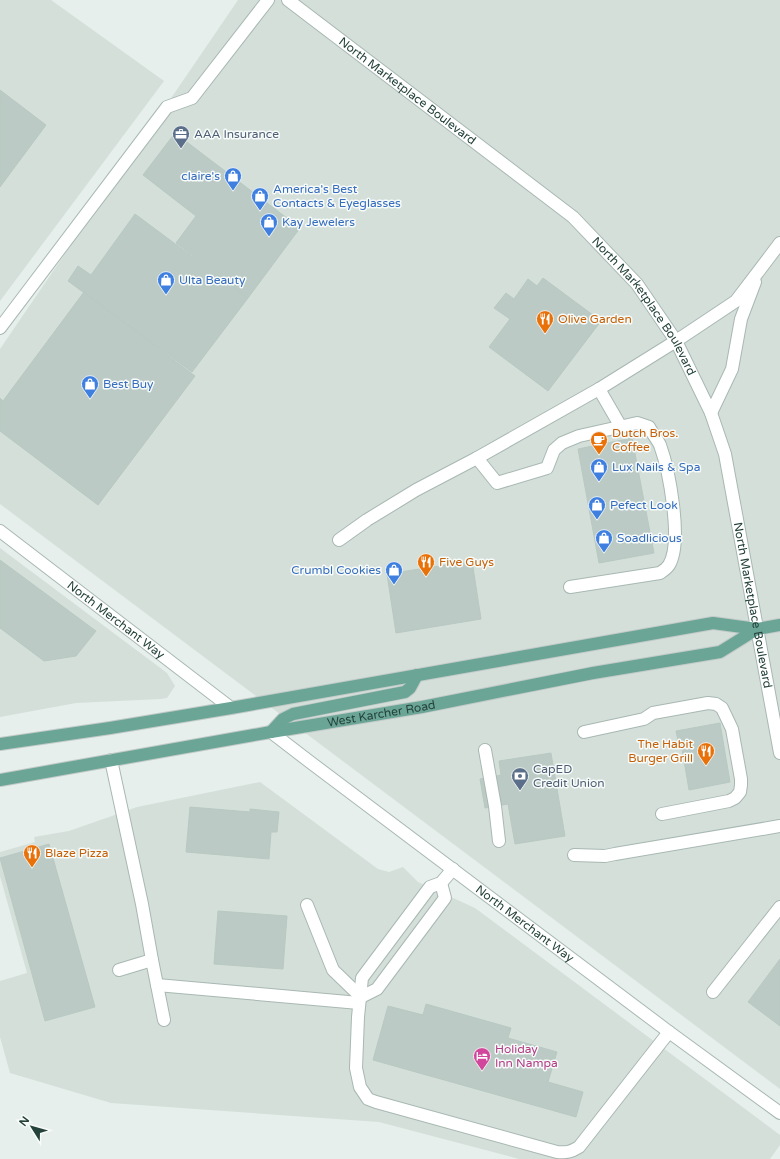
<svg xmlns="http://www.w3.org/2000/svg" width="780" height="1159" font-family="'Varela Round',sans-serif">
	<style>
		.built { fill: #d4dfda }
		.building { fill: #bbcac4; stroke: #b8c9c2 }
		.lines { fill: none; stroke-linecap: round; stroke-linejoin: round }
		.minor-casing { stroke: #a8b8b2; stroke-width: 14 }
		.major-casing { stroke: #c2cac8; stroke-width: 14 }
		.minor { stroke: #fff; stroke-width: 12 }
		.major { stroke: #6aa596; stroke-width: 12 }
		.labels { text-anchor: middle; stroke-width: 3; stroke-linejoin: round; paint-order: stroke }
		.street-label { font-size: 12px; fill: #24423a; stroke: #f7fbf9 }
		.service-label { font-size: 12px; fill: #4e5e75; stroke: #f7fbf9; text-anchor: start }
		.shop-label { font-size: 12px; fill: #366cbe; stroke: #f7fbf9; text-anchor: start }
		.food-label { font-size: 12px; fill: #c56008; stroke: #f7fbf9; text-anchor: start }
		.hotel-label { font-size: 12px; fill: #b23c85; stroke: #f7fbf9; text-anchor: start }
	</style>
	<rect width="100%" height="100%" fill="#e6efeb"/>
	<!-- built -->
	<g class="built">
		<path d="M0 0H51L164 81 0 301Z"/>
		<path d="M238 0H780V1089L0 504V349Z"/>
		<path d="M0 548 167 673 175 686 167 698 161 699 76 703 0 717Z"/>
		<path d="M260 782 378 869 389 872 403 867 418 882 475 908 780 1135V1145L770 1159H519L379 1122 111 1103 10 1073 0 1037V981L27 973 0 876V852L35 842 34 837 69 831 109 817 137 807Z"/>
	</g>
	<!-- building -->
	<g class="building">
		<path d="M0 90 46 125 0 187Z"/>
		<path d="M175 133 300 228 248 298 176 243 196 216 143 175Z"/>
		<path d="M135 214 248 298 192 372 68 281 78 266 91 275Z"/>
		<path d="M543 278 601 321 548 391 489 347 510 319 494 308 506 293 514 299 528 279 537 286Z"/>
		<path d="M84 292 195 376 98 505 0 431V398L3 401Z"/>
		<path d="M632 438 654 553 599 563 578 449Z"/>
		<path d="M0 560 96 631 76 656 44 661 0 628Z"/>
		<path d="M472 561 481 619 396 633 387 574Z"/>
		<path d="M720 723 730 782 689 790 682 749 680 750 676 731Z"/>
		<path d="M551 753 565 836 515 844 508 804 485 808 480 779 501 775 499 761Z"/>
		<path d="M190 807 250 812V809L279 812 277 832H271L269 859 186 852Z"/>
		<path d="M49 844 95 1007 45 1021 0 858Z"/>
		<path d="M218 911 287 916 283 969 214 964Z"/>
		<path d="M780 959V1026L748 1002Z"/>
		<path d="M426 1004 511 1028 508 1038 557 1052 548 1082 583 1092 576 1117 373 1060 388 1006 423 1015Z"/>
	</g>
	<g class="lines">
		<!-- minor casing -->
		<g class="minor-casing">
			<g id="minor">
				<path id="s1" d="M288 0 573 217 637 284 676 341 711 413 725 454 780 753"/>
				<path d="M0 328 167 107 192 98 268 0"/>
				<path d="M599 389 621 427"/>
				<path d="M711 413 732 369 741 319 755 282"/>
				<path d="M477 458 497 483 547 468 554 450 562 443 579 436 637 423 649 427C652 433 657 439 660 445 669 470 683 542 669 565 667 568 663 571 660 573L570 587"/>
				<path id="s2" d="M0 531 231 708"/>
				<path d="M339 540 367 520 416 490 477 458 599 389 676 341 736 301 780 243"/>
				<path id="s3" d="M271 732 310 762 669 1032 780 1113"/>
				<path d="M584 732 644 719 653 713 708 703 716 704 722 708 732 729 741 779V785L740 792 735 798 729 801 662 814"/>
				<path d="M485 750 495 806 499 841"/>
				<path d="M111 760 142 904 152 960 164 1020"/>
				<path d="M574 855 605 856 615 854 780 826"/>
				<path d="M453 869 441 883 430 887 362 978 358 1017 356 1068 360 1087 368 1099 376 1102 557 1152C566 1153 571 1152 579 1147L669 1032"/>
				<path d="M307 905 333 970 361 997"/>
				<path d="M119 970 152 960"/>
				<path d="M157 985 359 1003"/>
				<path d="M713 992 780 907"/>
				<path d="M361 997 377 989 445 898 441 883"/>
			</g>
		</g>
		<!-- major casing -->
		<g class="major-casing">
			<g id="major">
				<path d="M271 732 283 719 293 714 405 692 410 688 417 675"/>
				<path d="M0 744 110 728 231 708 713 623 757 629 780 625"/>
				<path id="s4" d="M0 780 271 732 422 707 593 673 720 652 757 629"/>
			</g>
		</g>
		<!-- minor -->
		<use href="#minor" class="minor"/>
		<!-- major -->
		<use href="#major" class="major"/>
	</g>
	<!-- icons -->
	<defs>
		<g id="office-pin" transform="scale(0.9)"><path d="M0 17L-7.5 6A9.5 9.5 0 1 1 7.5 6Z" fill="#5c6f8a" stroke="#f7fbf9"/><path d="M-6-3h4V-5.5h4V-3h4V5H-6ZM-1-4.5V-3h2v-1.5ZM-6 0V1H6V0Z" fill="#fff"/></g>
		<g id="shop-pin" transform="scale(0.9)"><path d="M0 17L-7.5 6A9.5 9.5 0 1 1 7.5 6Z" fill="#3f7fe0" stroke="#f7fbf9"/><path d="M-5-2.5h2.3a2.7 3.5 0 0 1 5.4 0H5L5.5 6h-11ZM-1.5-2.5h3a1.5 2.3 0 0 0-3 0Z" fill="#fff"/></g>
		<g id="restaurant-pin" transform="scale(0.9)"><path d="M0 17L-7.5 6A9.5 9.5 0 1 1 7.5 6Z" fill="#e8710a" stroke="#f7fbf9"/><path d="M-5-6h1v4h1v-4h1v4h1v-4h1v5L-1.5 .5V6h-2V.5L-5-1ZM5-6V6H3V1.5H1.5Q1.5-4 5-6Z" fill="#fff"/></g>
		<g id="cafe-pin" transform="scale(0.9)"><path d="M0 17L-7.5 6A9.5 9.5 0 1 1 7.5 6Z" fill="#e8710a" stroke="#f7fbf9"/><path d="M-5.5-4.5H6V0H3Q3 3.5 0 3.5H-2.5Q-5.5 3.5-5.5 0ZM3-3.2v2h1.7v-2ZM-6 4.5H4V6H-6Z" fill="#fff"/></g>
		<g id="bank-pin" transform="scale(0.9)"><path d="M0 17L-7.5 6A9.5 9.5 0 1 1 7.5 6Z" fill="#5c6f8a" stroke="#f7fbf9"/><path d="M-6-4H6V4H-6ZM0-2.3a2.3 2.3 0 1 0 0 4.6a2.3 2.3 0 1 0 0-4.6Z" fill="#fff"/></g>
		<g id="hotel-pin" transform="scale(0.9)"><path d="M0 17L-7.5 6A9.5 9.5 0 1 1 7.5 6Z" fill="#d1479c" stroke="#f7fbf9"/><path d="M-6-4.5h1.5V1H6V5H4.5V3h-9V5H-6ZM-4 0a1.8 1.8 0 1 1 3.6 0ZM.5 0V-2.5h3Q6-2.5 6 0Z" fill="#fff"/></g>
	</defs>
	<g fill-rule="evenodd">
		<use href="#office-pin" x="181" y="134"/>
		<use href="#shop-pin" x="233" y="176"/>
		<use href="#shop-pin" x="260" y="196"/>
		<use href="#shop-pin" x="269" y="222"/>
		<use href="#shop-pin" x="166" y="280"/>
		<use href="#restaurant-pin" x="545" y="319"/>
		<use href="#shop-pin" x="90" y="384"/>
		<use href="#cafe-pin" x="599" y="440"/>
		<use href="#shop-pin" x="599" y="467"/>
		<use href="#shop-pin" x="597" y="505"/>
		<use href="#shop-pin" x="604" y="538"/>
		<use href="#restaurant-pin" x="426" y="562"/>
		<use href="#shop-pin" x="394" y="570"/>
		<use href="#restaurant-pin" x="706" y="751"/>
		<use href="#bank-pin" x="520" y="776"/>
		<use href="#restaurant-pin" x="32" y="853"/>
		<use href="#hotel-pin" x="482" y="1056"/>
	</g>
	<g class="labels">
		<!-- street labels -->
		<g class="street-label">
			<text dy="4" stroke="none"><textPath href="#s1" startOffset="150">North Marketplace Boulevard</textPath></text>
			<text dy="4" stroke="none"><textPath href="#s1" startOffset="473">North Marketplace Boulevard</textPath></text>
			<text dy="4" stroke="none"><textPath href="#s1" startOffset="797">North Marketplace Boulevard</textPath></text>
			<text dy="4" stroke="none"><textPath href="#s2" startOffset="146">North Merchant Way</textPath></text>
			<text dy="4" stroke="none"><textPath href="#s4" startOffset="387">West Karcher Road</textPath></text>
			<text dy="4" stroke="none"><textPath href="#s3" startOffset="318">North Merchant Way</textPath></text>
		</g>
		<!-- service labels -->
		<g class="service-label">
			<text x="194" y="138">AAA Insurance</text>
			<text x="533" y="773">CapED<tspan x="533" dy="14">Credit Union</tspan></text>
		</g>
		<!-- shop labels -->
		<g class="shop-label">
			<text x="220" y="180" text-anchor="end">claire's</text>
			<text x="273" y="193">America's Best<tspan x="273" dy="14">Contacts &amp; Eyeglasses</tspan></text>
			<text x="282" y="226">Kay Jewelers</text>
			<text x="179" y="284">Ulta Beauty</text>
			<text x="103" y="388">Best Buy</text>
			<text x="612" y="471">Lux Nails &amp; Spa</text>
			<text x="610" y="509">Pefect Look</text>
			<text x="617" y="542">Soadlicious</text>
			<text x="381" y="574" text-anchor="end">Crumbl Cookies</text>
		</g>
		<!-- food labels -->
		<g class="food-label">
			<text x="558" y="323">Olive Garden</text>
			<text x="612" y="437">Dutch Bros.<tspan x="612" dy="14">Coffee</tspan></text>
			<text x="439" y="566">Five Guys</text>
			<text x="693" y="748" text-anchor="end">The Habit<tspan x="693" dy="14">Burger Grill</tspan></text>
			<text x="45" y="857">Blaze Pizza</text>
		</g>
		<!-- hotel labels -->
		<g class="hotel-label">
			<text x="495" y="1053">Holiday<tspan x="495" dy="14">Inn Nampa</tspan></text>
		</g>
	</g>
	<!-- north arrow -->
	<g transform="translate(32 1127) rotate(307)" stroke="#f7fbf9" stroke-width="3" paint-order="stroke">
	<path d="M0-3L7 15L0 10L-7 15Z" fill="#24423a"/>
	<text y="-6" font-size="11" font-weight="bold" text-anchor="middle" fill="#24423a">N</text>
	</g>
</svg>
